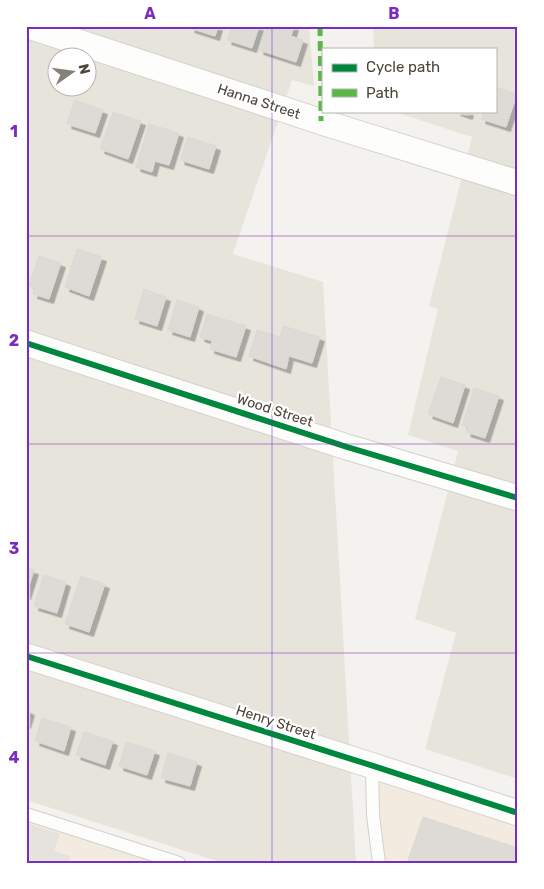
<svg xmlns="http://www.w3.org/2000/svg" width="544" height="889" font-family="Rubik,sans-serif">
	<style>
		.residential { fill: #e7e4dc; fill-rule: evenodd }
		.commercial { fill: #f3ebdf }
		.parking { fill: #e6e3df }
		.building { fill: #dedbd6; stroke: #dcd9d4; filter: url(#shadow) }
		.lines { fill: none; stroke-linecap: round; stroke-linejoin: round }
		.lane-casing { stroke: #d2d0cb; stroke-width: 14 }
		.street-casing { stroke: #d2d0cb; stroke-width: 27 }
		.lane { stroke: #fdfdfc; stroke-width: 12 }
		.street { stroke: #fdfdfc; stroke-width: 25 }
		.quiet { stroke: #58b947; stroke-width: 5; stroke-dasharray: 10 5; stroke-linecap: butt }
		.cycleway-casing { stroke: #fff; stroke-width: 9 }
		.cycleway { stroke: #00873e; stroke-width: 6 }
		.grid { fill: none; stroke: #7b2cbf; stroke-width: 1; stroke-opacity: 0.55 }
		.labels { text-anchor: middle; stroke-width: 4.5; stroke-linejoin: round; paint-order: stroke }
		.street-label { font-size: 14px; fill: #4b4439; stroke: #fff }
		.neatline { fill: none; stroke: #7b2cbf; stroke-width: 2 }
		.grid-label { font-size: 16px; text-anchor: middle; font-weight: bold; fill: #7b2cbf }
	</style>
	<defs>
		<filter id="shadow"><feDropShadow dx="4.5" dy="4.5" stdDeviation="0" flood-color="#0004"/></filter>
	</defs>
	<rect width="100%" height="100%" fill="#f4f2ee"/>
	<!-- residential -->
	<g class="residential">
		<path d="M26 26H309L314 86 292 80 233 254 323 282 356 863H223L26 800ZM58 58H88V88H58Z"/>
		<path d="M373 26H518V779L425 749 456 633 415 619 458 451 408 435 438 309 429 306 472 137 392 111H495V49H374Z"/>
	</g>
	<!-- commercial -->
	<g class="commercial">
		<path d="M372 765 518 813V863H379Z"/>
		<path d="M26 814 179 863H26Z"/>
	</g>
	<!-- parking -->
	<path class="parking" d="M26 823 60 834 54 851 70 856 68 863H26Z"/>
	<!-- building -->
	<g class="building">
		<path d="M191 26H218L215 36 190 28Z"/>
		<path d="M232 26H259L252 48 227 40Z"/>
		<path d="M267 26H294L291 36 303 40 296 62 259 50Z"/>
		<path d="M495 87 517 94 506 127 481 119 484 111H495Z"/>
		<path d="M75 100 103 110 95 133 67 124Z"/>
		<path d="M456 111H469L468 115Z"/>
		<path d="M113 112 141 121 128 159 100 149Z"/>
		<path d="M149 124 179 133 169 165 155 161 152 172 136 167Z"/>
		<path d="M188 137 216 146 209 169 180 160Z"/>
		<path d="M77 249 102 257 89 296 65 287Z"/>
		<path d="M39 256 61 263 49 299 33 294 35 287 29 286Z"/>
		<path d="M144 289 166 297 157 326 135 319Z"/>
		<path d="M177 300 199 307 190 337 168 330Z"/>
		<path d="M207 314 246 326 236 357 210 349 212 341 200 337Z"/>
		<path d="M283 326 320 337 312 363 289 356 286 369 249 356 257 330 280 337Z"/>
		<path d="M441 377 465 385 453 423 428 414Z"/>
		<path d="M474 388 499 396 485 438 466 432 468 427 462 425Z"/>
		<path d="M26 568 34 570 26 595Z"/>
		<path d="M44 575 66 582 57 613 34 606Z"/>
		<path d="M81 576 105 584 89 632 65 624Z"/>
		<path d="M26 709 30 711 26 724Z"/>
		<path d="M42 718 71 727 64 751 35 741Z"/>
		<path d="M84 732 113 741 105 765 76 755Z"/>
		<path d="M126 742 155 751 147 775 119 766Z"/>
		<path d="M168 753 197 762 190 786 161 778Z"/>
		<path d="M423 817 518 848V863H407Z"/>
	</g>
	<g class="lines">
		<!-- lane casing -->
		<g class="lane-casing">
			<g id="lane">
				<path d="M372 765 373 815 379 863"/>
				<path d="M26 814 179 863"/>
			</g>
		</g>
		<!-- street casing -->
		<g class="street-casing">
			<g id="street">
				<path d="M29 26 328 124 518 183"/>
				<path d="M26 343 347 447 518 498"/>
				<path d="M26 656 364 763 518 813"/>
			</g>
		</g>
		<!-- lane -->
		<use href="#lane" class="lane"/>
		<!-- street -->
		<use href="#street" class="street"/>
		<!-- quiet -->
		<path class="quiet" d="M320 26 321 99V121"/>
		<!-- cycleway casing -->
		<g class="cycleway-casing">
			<g id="cycleway">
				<path d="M26 343 347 447 518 498"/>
				<path d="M26 656 364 763 518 813"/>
			</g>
		</g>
		<!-- cycleway -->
		<use href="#cycleway" class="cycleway"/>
	</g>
	<!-- grid -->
	<path class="grid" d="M272 26V863M26 236H518M26 444H518M26 653H518"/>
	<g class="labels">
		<!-- street labels -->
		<g class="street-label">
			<text transform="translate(259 101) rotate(18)" y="5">Hanna Street</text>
			<text transform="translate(275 410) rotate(18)" y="5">Wood Street</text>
			<text transform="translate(276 722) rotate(18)" y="5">Henry Street</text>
		</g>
	</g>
	<!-- border -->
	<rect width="544" height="889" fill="none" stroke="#ffffff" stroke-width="55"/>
	<!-- legend -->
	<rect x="322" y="48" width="175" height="65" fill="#ffffff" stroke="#b7b4b0"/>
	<rect x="332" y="64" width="25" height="8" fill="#00873e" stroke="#b7b4b0"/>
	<text x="366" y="72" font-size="15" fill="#4b4439">Cycle path</text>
	<rect x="332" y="89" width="25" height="8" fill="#58b947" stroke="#b7b4b0"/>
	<text x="366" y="98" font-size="15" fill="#4b4439">Path</text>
	<!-- north arrow -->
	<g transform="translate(72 72) rotate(76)"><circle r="24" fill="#ffffff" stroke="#b7b4b0"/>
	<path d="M0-4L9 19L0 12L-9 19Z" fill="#868178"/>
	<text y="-8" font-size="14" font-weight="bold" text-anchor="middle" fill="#4b4439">N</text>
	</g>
	<rect x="28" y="28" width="488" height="834" class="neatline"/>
	<g class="grid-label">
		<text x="150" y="19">A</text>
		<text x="394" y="19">B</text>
		<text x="14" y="137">1</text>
		<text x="14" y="346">2</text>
		<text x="14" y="554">3</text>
		<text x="14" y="763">4</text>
	</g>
</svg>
